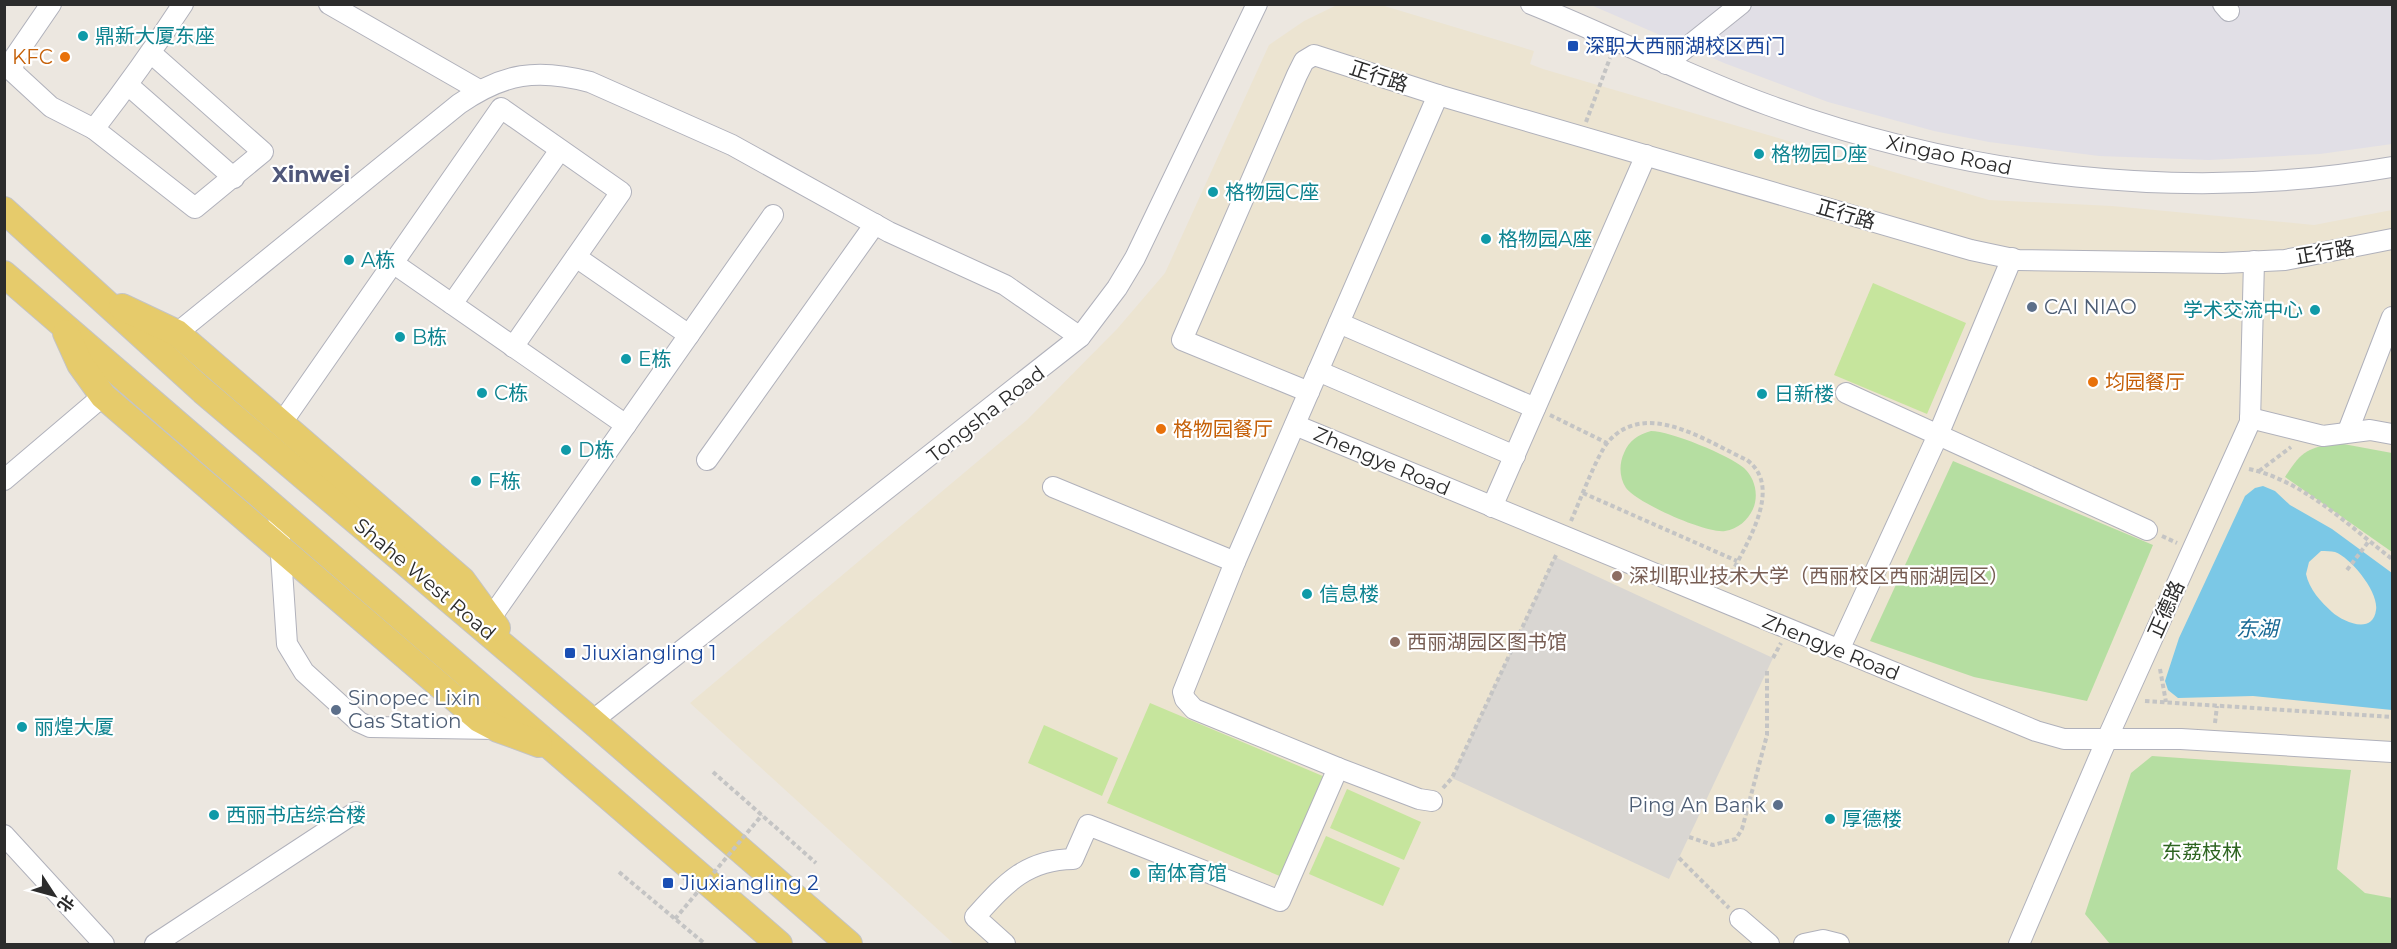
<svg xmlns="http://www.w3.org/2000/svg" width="2397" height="949" font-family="Montserrat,'Noto Sans SC',sans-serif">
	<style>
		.industrial { fill: #e1dfe6 }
		.education { fill: #ece4d1 }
		.green { fill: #b5dea1 }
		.pitch { fill: #c6e59d }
		.plaza { fill: #d9d6d2 }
		.water { fill: #7bc8e6; fill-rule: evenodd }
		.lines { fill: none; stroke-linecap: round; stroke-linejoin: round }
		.minor-casing { stroke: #b0b1bb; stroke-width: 22 }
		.major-casing { stroke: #c4c4c4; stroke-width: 28 }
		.path { stroke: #c4c4c4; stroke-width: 4; stroke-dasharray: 4.5 3; stroke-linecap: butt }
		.minor { stroke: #fff; stroke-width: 20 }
		.major { stroke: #e6cb6b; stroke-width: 26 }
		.path-bridge { stroke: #c4c4c4; stroke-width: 4; stroke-dasharray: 4.5 3; stroke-linecap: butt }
		.culture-dot { fill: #0f9aa8; stroke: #fff; stroke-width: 2 }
		.transit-dot { fill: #1a4fb4; stroke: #fff; stroke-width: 2 }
		.food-dot { fill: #e8710a; stroke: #fff; stroke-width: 2 }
		.service-dot { fill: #5c6f8a; stroke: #fff; stroke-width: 2 }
		.education-dot { fill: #8d6e63; stroke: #fff; stroke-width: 2 }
		.labels { text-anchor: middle; stroke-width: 4.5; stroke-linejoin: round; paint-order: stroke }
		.culture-label { font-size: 20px; fill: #0d838f; stroke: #fff; text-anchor: start }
		.transit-label { font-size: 20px; fill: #164399; stroke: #fff; text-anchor: start }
		.food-label { font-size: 20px; fill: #c56008; stroke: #fff; text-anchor: start }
		.street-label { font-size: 20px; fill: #2c2c2c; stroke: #fff }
		.service-label { font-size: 20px; fill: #4e5e75; stroke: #fff; text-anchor: start }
		.education-label { font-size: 20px; fill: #785e54; stroke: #fff; text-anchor: start }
		.park-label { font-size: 20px; fill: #2e6521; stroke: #fff }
		.water-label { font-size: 21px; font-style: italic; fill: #186894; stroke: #fff }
		.quarter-label { font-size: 22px; font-weight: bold; fill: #4f577a; stroke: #fff }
	</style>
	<rect width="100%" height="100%" fill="#ece7e0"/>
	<!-- industrial -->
	<path class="industrial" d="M1591 5H2392V144L2320 154 2209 160 2099 156 1989 142 1934 131 1828 102 1724 63Z"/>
	<!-- education -->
	<path class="education" d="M1337 5H1381L1534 51 1530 64 1543 69 1989 200 2112 206 2314 225 2392 210V944H954L690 703 1027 420 1117 329 1165 273 1269 45 1304 21Z"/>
	<!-- green -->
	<g class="green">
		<path d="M1651 431C1670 431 1729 455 1744 468 1755 478 1759 495 1753 509 1748 520 1738 529 1725 531 1707 534 1637 503 1626 488 1619 477 1619 464 1624 453 1629 440 1638 435 1651 431Z"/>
		<path d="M2338 443 2392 453V552L2285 477C2302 450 2308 448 2338 443Z"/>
		<path d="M1953 461 2153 545 2087 701 1974 677 1870 641Z"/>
		<path d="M2152 756 2351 770 2337 869 2365 893 2392 898V944H2110L2085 914 2131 773Z"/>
	</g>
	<!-- pitch -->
	<g class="pitch">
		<path d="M1873 283 1966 323 1927 414 1834 375Z"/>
		<path d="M1150 703 1325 777 1282 877 1107 803Z"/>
		<path d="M1044 725 1118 758 1102 796 1028 763Z"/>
		<path d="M1347 789 1421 822 1404 860 1330 828Z"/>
		<path d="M1326 836 1400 868 1383 906 1309 874Z"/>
	</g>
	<!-- plaza -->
	<path class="plaza" d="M1555 557 1773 658 1669 879 1452 778Z"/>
	<!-- water -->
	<path class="water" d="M2263 486 2275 491 2290 505 2332 529 2392 573V710L2253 696 2178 698 2168 690 2165 681 2179 638 2245 496 2255 488ZM2321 551C2326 551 2331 551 2335 552 2351 558 2379 592 2376 610 2373 635 2343 622 2332 612 2321 602 2309 589 2306 574L2309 562Z"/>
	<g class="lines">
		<!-- minor casing -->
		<g class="minor-casing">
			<g id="minor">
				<path d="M51 4 14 58 13 72 51 107 94 129"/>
				<path d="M329 4 479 90"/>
				<path d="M1531 4C1611 36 1687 76 1768 105 1966 177 2185 203 2392 167"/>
				<path d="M2223 4 2229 11"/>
				<path d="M151 53 263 152 195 208 94 129C125 89 155 47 183 4"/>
				<path d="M1666 64 1741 4"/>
				<path d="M128 85 234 178"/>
				<path d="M576 257 689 335"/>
				<path d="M393 263 626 425"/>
				<path d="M452 304 560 150"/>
				<path d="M1339 323 1535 408"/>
				<path d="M177 333 459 104C504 73 537 68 590 82L732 145 889 232 1005 285 1080 337"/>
				<path d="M1318 371 1515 456"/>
				<path d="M1309 392 1182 340 1297 75 1304 61 1314 55 1438 95 1971 250 2018 260 2223 263 2285 260 2392 239"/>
				<path d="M1846 393 2147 530"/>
				<path d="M2250 418 2323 436 2370 430 2392 434"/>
				<path d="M281 424 501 108 621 192 513 347"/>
				<path d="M1295 425 2036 731 2064 739H2181L2392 752"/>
				<path d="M2348 431 2392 317"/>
				<path d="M707 460 875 224"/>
				<path d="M4 480 103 396"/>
				<path d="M1053 487 1235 562"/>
				<path d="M1492 507 1646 155"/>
				<path d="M278 511 287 644 304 672 359 722 370 727 496 729"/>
				<path d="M490 619 773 215"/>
				<path d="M1839 650 1938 435 2012 258"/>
				<path d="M592 721 1080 337 1117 288 1135 258 1257 4"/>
				<path d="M1338 768 1419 799 1432 801"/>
				<path d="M4 835 104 944"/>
				<path d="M1740 919 1769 944"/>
				<path d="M155 944 356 812"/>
				<path d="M1005 944 975 917C1005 884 1025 860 1073 859L1088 825 1280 901 1338 768 1194 709 1185 699 1183 692 1235 562 1438 95"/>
				<path d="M1804 944 1823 940 1839 944"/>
				<path d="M2019 944 2107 739 2250 422 2254 261"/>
			</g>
		</g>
		<!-- major casing -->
		<g class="major-casing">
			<g id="major">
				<path d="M4 210 203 391 592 721 849 944"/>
				<path d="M4 274 779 944"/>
				<path d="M122 307 177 333 462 580 497 628"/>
				<path d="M66 333 80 364 103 396 479 719 498 729 539 744"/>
			</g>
		</g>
		<!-- path -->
		<g class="path">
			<path d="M1586 122 1610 58"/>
			<path d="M1550 415 1607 443"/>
			<path d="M2249 469C2304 481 2349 526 2392 559"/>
			<path d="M2259 471 2291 447"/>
			<path d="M1583 493 1737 561"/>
			<path d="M1571 521C1579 503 1597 455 1608 442 1646 398 1707 442 1747 460 1786 489 1742 550 1726 584"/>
			<path d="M2162 536 2177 543"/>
			<path d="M2347 570 2369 541"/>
			<path d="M1773 658 1781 643"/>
			<path d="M2160 669 2166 702"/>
			<path d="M2145 701 2392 717"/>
			<path d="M2215 723 2217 706"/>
			<path d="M713 772 816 863"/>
			<path d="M1443 788 1452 778 1557 553"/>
			<path d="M1689 837 1713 845 1736 839 1742 829 1767 735V671"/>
			<path d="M1679 858 1729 908"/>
			<path d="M619 872 705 944"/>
		</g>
		<!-- minor -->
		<use href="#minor" class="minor"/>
		<!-- major -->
		<use href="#major" class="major"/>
		<!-- path-bridge -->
		<path class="path-bridge" d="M675 919 762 815"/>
	</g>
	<!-- markers -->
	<g class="culture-dot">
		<circle cx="83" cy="36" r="6"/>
		<circle cx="1759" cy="154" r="6"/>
		<circle cx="1213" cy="192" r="6"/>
		<circle cx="1486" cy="239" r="6"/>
		<circle cx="349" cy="260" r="6"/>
		<circle cx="2315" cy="310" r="6"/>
		<circle cx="400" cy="337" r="6"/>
		<circle cx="626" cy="359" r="6"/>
		<circle cx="482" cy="393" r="6"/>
		<circle cx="1762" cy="394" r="6"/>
		<circle cx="566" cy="450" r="6"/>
		<circle cx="476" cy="481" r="6"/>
		<circle cx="1307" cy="594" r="6"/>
		<circle cx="22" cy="727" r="6"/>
		<circle cx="214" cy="815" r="6"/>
		<circle cx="1830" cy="819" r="6"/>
		<circle cx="1135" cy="873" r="6"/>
	</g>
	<g class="transit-dot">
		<rect x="1567" y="40" width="12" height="12" rx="3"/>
		<rect x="564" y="647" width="12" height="12" rx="3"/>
		<rect x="662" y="877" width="12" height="12" rx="3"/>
	</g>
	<g class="food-dot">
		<circle cx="65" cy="57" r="6"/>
		<circle cx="2093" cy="382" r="6"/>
		<circle cx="1161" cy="429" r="6"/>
	</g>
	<g class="service-dot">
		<circle cx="2032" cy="307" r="6"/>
		<circle cx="336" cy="710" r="6"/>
		<circle cx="1778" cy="805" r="6"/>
	</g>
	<g class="education-dot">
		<circle cx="1617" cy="576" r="6"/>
		<circle cx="1395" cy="642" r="6"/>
	</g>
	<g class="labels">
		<!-- culture labels -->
		<g class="culture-label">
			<text x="95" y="43">鼎新大厦东座</text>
			<text x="1771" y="161">格物园D座</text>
			<text x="1225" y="199">格物园C座</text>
			<text x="1498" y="246">格物园A座</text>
			<text x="361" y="267">A栋</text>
			<text x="2303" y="317" text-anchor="end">学术交流中心</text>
			<text x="412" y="344">B栋</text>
			<text x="638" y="366">E栋</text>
			<text x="494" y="400">C栋</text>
			<text x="1774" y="401">日新楼</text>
			<text x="578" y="457">D栋</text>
			<text x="488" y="488">F栋</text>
			<text x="1319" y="601">信息楼</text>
			<text x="34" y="734">丽煌大厦</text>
			<text x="226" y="822">西丽书店综合楼</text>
			<text x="1842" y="826">厚德楼</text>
			<text x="1147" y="880">南体育馆</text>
		</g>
		<!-- transit labels -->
		<g class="transit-label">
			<text x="1585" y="53">深职大西丽湖校区西门</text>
			<text x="582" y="660">Jiuxiangling 1</text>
			<text x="680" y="890">Jiuxiangling 2</text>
		</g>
		<!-- food labels -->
		<g class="food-label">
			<text x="53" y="64" text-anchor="end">KFC</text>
			<text x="2105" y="389">均园餐厅</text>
			<text x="1173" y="436">格物园餐厅</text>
		</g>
		<!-- street labels -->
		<g class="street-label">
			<text transform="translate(1379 76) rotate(18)" y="7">正行路</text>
			<text transform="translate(1949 155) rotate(12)" y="7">Xingao Road</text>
			<text transform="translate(1846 214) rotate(16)" y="7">正行路</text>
			<text transform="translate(2325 252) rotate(-10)" y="7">正行路</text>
			<text transform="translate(986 414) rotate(-38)" y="7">Tongsha Road</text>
			<text transform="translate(1382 461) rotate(23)" y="7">Zhengye Road</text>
			<text transform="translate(425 579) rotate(40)" y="7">Shahe West Road</text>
			<text transform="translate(2166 609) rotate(-66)" y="7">正德路</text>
			<text transform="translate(1831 647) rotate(22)" y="7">Zhengye Road</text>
		</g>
		<!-- service labels -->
		<g class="service-label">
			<text x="2044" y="314">CAI NIAO</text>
			<text x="348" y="705">Sinopec Lixin<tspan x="348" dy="23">Gas Station</tspan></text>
			<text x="1766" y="812" text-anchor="end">Ping An Bank</text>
		</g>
		<!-- education labels -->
		<g class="education-label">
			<text x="1629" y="583">深圳职业技术大学（西丽校区西丽湖园区）</text>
			<text x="1407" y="649">西丽湖园区图书馆</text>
		</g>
		<!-- park labels -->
		<g class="park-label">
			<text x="2202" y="859">东荔枝林</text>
		</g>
		<!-- water labels -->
		<g class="water-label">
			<text x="2257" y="636">东湖</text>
		</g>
		<!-- quarter labels -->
		<g class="quarter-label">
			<text x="311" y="182">Xinwei</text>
		</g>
	</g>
	<!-- border -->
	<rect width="2397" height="949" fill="none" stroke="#2c2c2c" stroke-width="12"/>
	<!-- north arrow -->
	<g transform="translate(54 895) rotate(126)" stroke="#ffffff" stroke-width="4.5" paint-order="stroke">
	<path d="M0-4.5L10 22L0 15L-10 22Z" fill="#2c2c2c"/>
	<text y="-9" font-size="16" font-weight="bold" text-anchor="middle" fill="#2c2c2c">北</text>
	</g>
</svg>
